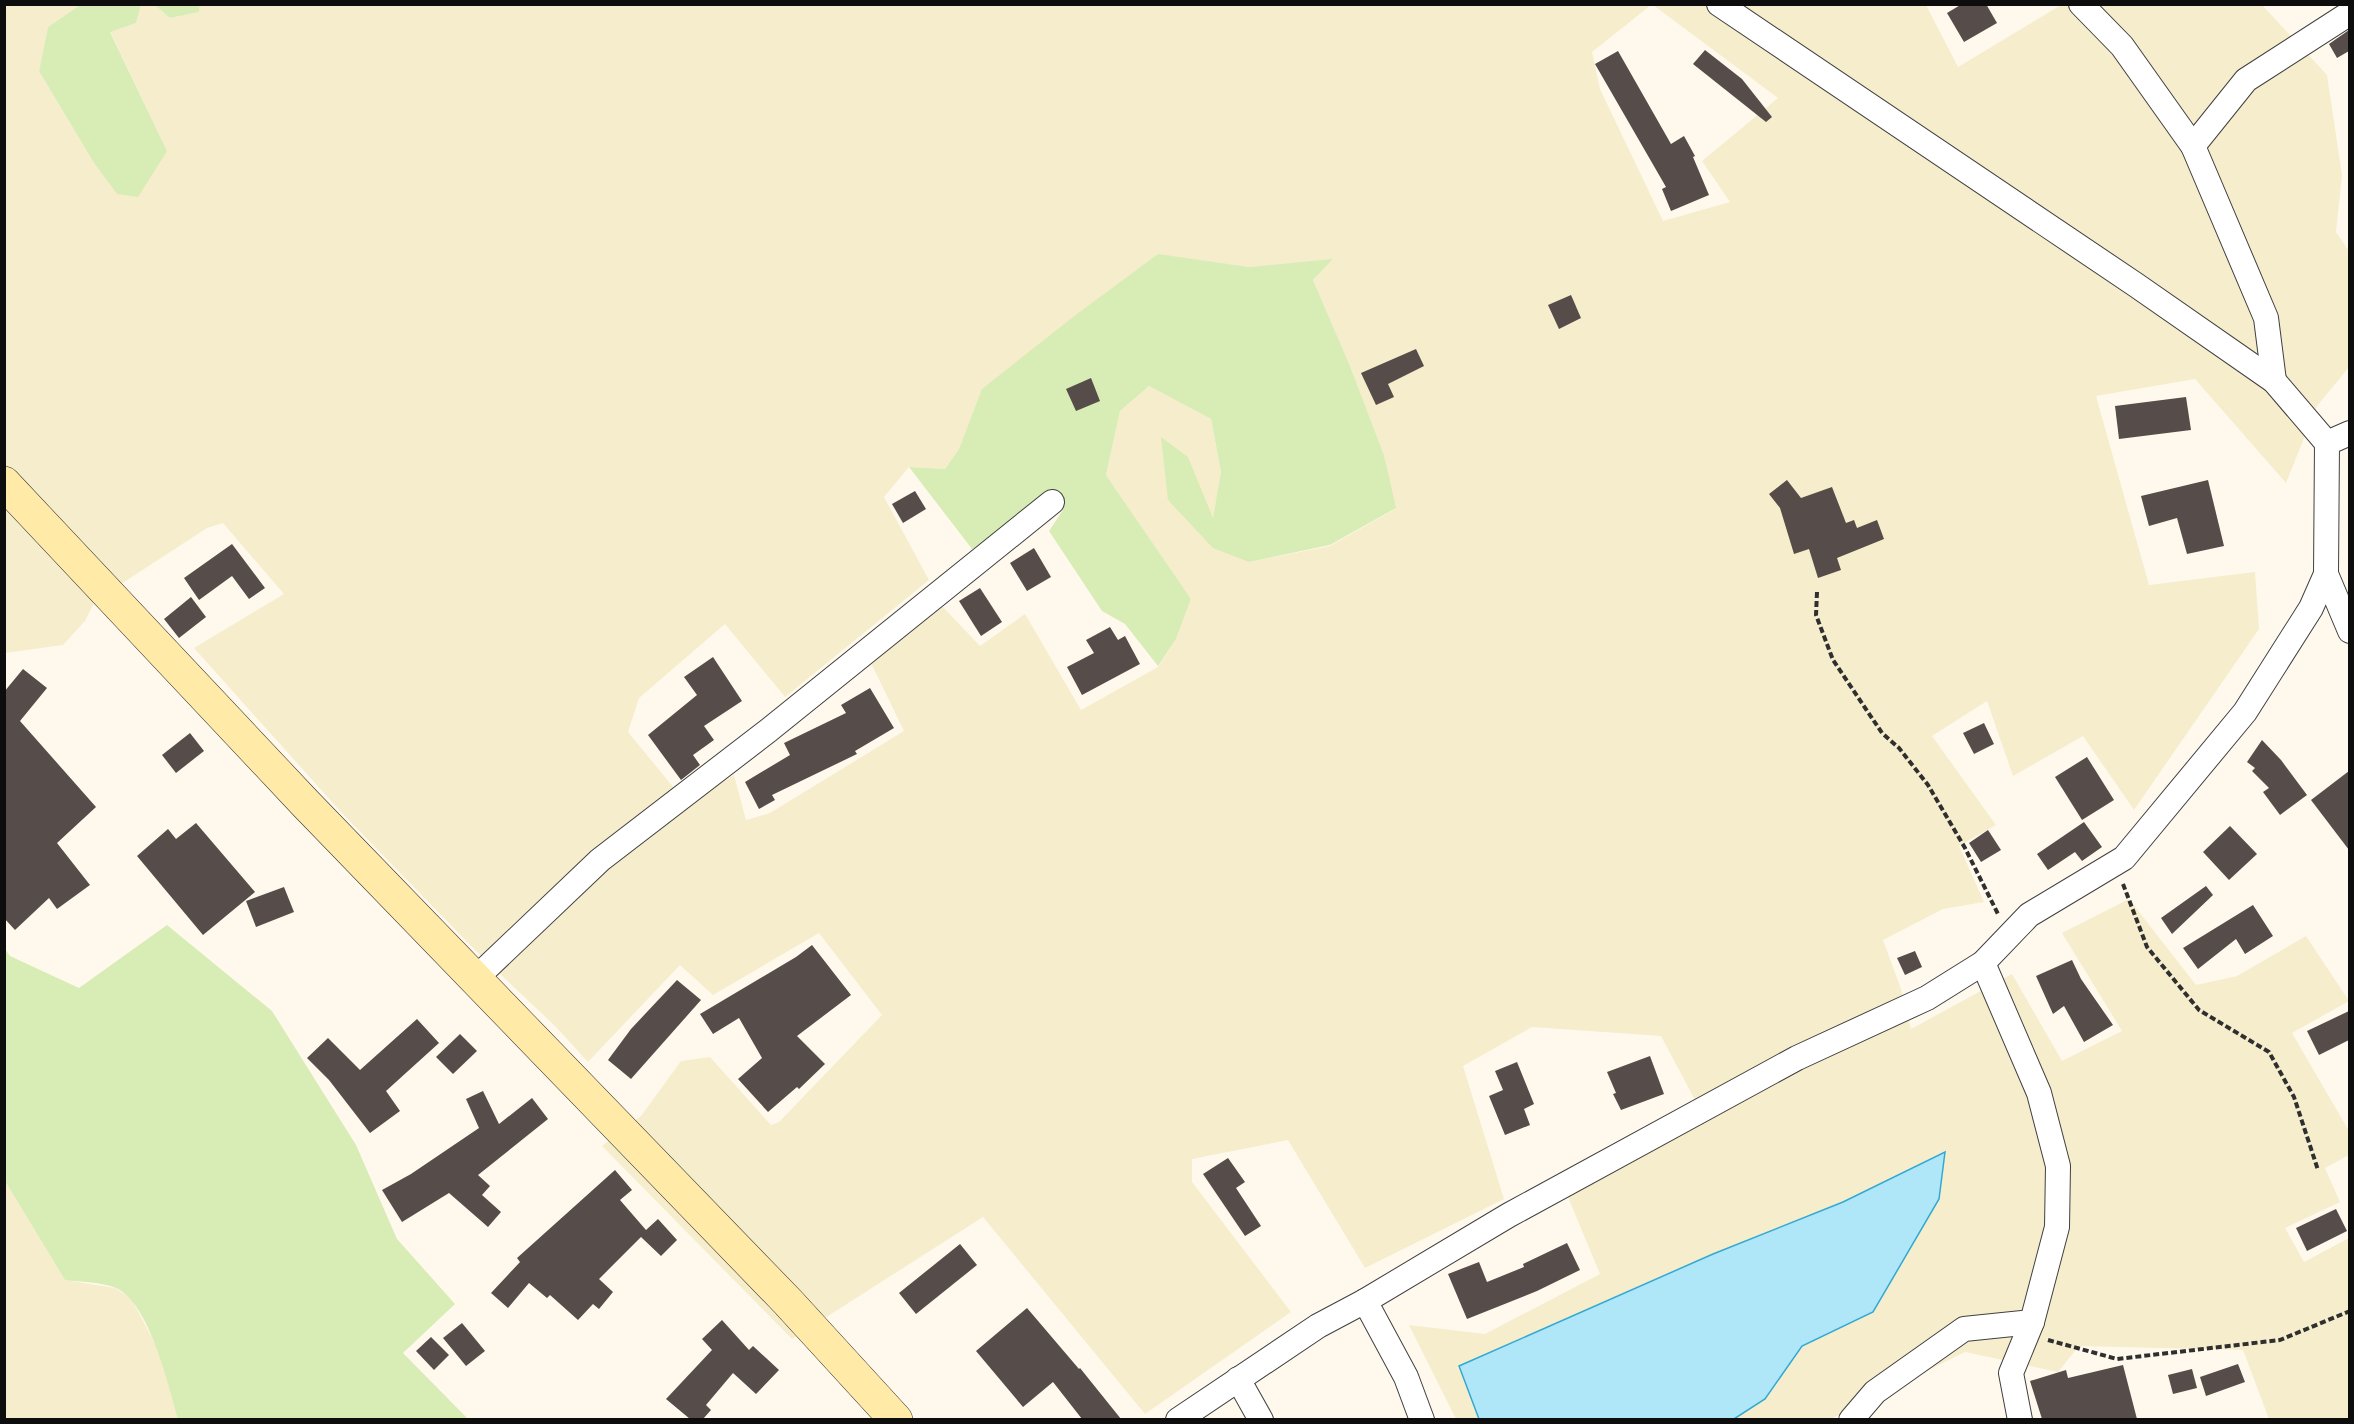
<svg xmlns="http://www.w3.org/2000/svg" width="2354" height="1424" font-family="'PT Serif',serif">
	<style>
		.farmland { fill: #f6edcc; fill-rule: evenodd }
		.green { fill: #d8ecb5 }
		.water { fill: #afe7f9; stroke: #32a8d4; stroke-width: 1.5 }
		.building { fill: #564c49 }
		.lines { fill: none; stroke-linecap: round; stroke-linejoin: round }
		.street-casing { stroke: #404040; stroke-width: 26 }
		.secondary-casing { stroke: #2f2f2f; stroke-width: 34 }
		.path { stroke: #2f2f2f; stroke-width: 4; stroke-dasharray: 6 3; stroke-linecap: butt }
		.street { stroke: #fff; stroke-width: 24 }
		.secondary { stroke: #ffeaa8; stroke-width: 33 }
	</style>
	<rect width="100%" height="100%" fill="#fff9ed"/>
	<!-- farmland -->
	<g class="farmland">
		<path d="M200 4 1651 5 1592 52 1600 89 1663 221 1730 202 1702 161 1778 98 1653 5H1926L1958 67 2061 5H2262L2327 75 2342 175 2336 232 2349 251V367L2317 406 2286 483 2195 379 2096 396 2149 585 2255 572 2259 629 2134 810 2083 736 2013 776 1987 701 1932 736 1996 825 1959 846 1984 902 1943 909 1883 940 1901 989 1911 1029 2012 974 2062 1061 2122 1031 2062 933 2129 899 2196 985 2237 976 2306 936 2349 1001 2292 1033 2349 1131V1155L2325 1168 2340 1202 2285 1228 2304 1262 2349 1238V1419H2269L2243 1350 2079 1346 2058 1372 1965 1352 1831 1419H1456L1409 1325 1485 1334 1600 1274 1558 1173 1695 1100 1661 1036 1532 1027 1463 1066 1504 1199 1365 1268 1288 1140 1192 1159V1182L1291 1312 1145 1414 983 1217 792 1339 602 1146 641 1116 681 1061 710 1057 771 1125 779 1122 882 1015 819 933 713 995 680 965 588 1062 556 1027 478 953 341 812 194 648 284 594 223 523 207 528 95 601 85 621 63 645 5 653 4 5H80L48 27 39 71 94 163 117 194 167 151 110 31 136 23 141 5H155L170 18 199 12ZM1158 255 1249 267 1332 260 1313 280 1350 366 1384 455 1395 509 1330 546 1249 562 1168 500 1188 457 1213 520 1221 472 1211 419 1149 386 1120 411 1106 475 1191 599 1176 639 1158 667 1081 710 1025 614 980 646 943 607 916 622 869 659 904 731 770 813 746 820 734 775 691 802 674 788 628 732 639 698 725 624 785 697 929 580 884 497 909 467 945 469 959 449 983 389Z"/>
		<path d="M5 1181 65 1280 115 1288 131 1298 162 1357 178 1419 5 1420Z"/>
	</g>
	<!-- green -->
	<g class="green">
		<path d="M80 5H141L136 23 110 32 167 151 138 197 117 194 94 163 39 71 48 27Z"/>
		<path d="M155 5H200L199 12 170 18Z"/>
		<path d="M1158 254 1249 267 1333 259 1313 280 1350 366 1384 455 1396 508 1330 545 1249 562 1213 548 1168 500 1161 437 1188 457 1213 518 1221 472 1211 419 1149 386 1120 411 1106 475 1191 599 1176 639 1158 666 1125 624 1102 611 1049 531 1063 510 1051 496 972 549 909 467 945 469 959 449 982 389 1073 317Z"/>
		<path d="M167 925 272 1011 356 1145 397 1239 455 1304 403 1353 468 1419H178C169 1387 149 1302 116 1288 101 1282 80 1282 65 1280L5 1181V949L10 956 79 988Z"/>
	</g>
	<!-- water -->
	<path class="water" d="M1945 1152 1939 1199 1873 1312 1802 1346 1765 1399 1734 1419H1479L1459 1366 1713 1254 1843 1202Z"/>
	<!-- building -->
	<g class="building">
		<path d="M1962 4H1986L1997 23 1964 42 1947 13Z"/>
		<path d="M2349 30V51L2337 58 2329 44Z"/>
		<path d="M1705 50 1742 79 1772 117 1766 122 1693 64Z"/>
		<path d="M1618 51 1671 144 1684 136 1695 156 1693 157 1709 195 1671 211 1662 189 1666 187 1595 64Z"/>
		<path d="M1571 295 1581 318 1559 329 1548 305Z"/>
		<path d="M1416 349 1424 366 1388 384 1394 397 1376 405 1361 373Z"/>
		<path d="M1091 378 1100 401 1076 411 1066 389Z"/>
		<path d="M2186 397 2191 430 2119 439 2115 406Z"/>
		<path d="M1787 480 1801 498 1832 487 1846 523 1854 520 1857 528 1877 520 1884 539 1837 558 1841 570 1818 578 1809 549 1794 554 1780 508 1769 494Z"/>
		<path d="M2208 480 2224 546 2187 554 2177 518 2149 526 2141 496Z"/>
		<path d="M915 491 926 509 903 523 892 504Z"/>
		<path d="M232 544 265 588 249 599 232 576 199 600 184 578Z"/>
		<path d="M1034 548 1051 577 1027 591 1010 563Z"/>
		<path d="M980 588 1002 622 981 636 959 601Z"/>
		<path d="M191 597 206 617 179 638 164 619Z"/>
		<path d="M1110 627 1118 640 1125 636 1140 664 1082 695 1067 667 1094 653 1086 640Z"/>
		<path d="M713 657 742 701 704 726 714 740 693 755 700 765 681 780 648 735 697 695 684 677Z"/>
		<path d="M23 669 47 688 20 721 96 807 57 843 90 885 57 909 49 898 15 930 4 918V692Z"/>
		<path d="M870 688 894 728 855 751 857 754 772 795 775 800 759 809 745 782 790 755 784 743 846 713 841 705Z"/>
		<path d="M1984 723 1994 744 1974 754 1963 733Z"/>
		<path d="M190 733 204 751 176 773 162 755Z"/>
		<path d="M2262 740 2281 760 2307 795 2280 815 2263 792 2269 788 2252 771 2255 768 2247 762Z"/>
		<path d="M2087 757 2114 800 2082 820 2055 777Z"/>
		<path d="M2349 771V850L2311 800Z"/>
		<path d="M2084 822 2102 847 2082 861 2075 852 2048 870 2037 854Z"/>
		<path d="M196 823 255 892 203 935 137 856 168 829 176 839Z"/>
		<path d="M2230 826 2257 854 2229 880 2203 852Z"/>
		<path d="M1988 830 2001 850 1981 862 1969 843Z"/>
		<path d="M2206 886 2213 895 2172 934 2161 918Z"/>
		<path d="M284 887 294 912 256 927 246 901Z"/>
		<path d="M2253 905 2273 936 2245 954 2236 939 2198 969 2183 948Z"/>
		<path d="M812 945 851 995 797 1036 825 1064 799 1089 797 1087 768 1112 738 1079 762 1058 739 1018 713 1034 700 1014 796 957Z"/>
		<path d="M1915 951 1922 967 1905 975 1897 958Z"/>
		<path d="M2072 960 2081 979 2113 1025 2084 1042 2064 1006 2053 1014 2036 976Z"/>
		<path d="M677 980 701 1000 631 1079 608 1060 631 1029Z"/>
		<path d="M2349 1011V1040L2319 1055 2307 1031Z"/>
		<path d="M417 1019 439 1043 386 1091 400 1111 370 1133 329 1080 307 1058 328 1038 360 1070Z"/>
		<path d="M460 1034 477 1051 453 1074 436 1057Z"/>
		<path d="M1650 1056 1664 1094 1621 1110 1613 1094 1616 1093 1607 1072Z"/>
		<path d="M1517 1062 1534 1104 1524 1109 1530 1125 1505 1135 1489 1096 1503 1090 1495 1071Z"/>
		<path d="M483 1091 499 1124 532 1098 548 1119 478 1175 490 1186 482 1195 501 1212 488 1227 449 1193 402 1222 382 1190 411 1174 479 1128 466 1099Z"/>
		<path d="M1228 1158 1245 1182 1236 1188 1261 1226 1245 1236 1203 1174Z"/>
		<path d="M615 1170 632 1190 620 1200 646 1230 658 1219 677 1240 661 1256 641 1237 599 1279 613 1292 599 1309 593 1304 578 1320 550 1295 547 1298 529 1283 508 1308 491 1293 520 1262 517 1258Z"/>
		<path d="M2336 1209 2347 1231 2307 1251 2296 1228Z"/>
		<path d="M1567 1243 1580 1270 1537 1291 1467 1319 1448 1274 1479 1262 1487 1282 1524 1267 1523 1264Z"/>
		<path d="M960 1244 977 1265 916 1314 899 1293Z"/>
		<path d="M1027 1308 1079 1369 1080 1368 1121 1419H1082L1053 1382 1023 1407 976 1351Z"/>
		<path d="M722 1320 749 1350 753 1346 779 1370 756 1394 733 1373 706 1405 711 1410 703 1419H690L666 1399 712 1350 702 1339Z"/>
		<path d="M462 1323 485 1351 466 1366 443 1338Z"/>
		<path d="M431 1337 449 1355 434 1370 416 1351Z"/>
		<path d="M2238 1364 2245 1382 2206 1396 2200 1377Z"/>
		<path d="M2123 1365 2137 1419H2042L2030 1381 2066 1370 2068 1378Z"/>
		<path d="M2192 1369 2197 1388 2173 1394 2168 1375Z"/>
	</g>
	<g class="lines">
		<!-- street casing -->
		<g class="street-casing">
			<g id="street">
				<path d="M1719 4 2136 285 2274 381 2327 443"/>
				<path d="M2081 4 2122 46 2193 146 2266 318 2274 381"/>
				<path d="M2193 146 2246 80 2350 13"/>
				<path d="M2326 574 2350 631"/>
				<path d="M1983 963 2039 1093 2058 1166 2057 1227 2032 1322 2011 1373 2020 1420"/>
				<path d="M475 979 600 860 769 730 1052 502"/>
				<path d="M1365 1301 1406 1377 1422 1420"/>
				<path d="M1238 1379 1261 1420"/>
				<path d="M1178 1420 1318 1326 1365 1301 1509 1215 1797 1058 1927 998 1983 963 2029 915 2124 858 2245 712 2311 608 2326 574 2327 443 2350 433"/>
				<path d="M1851 1420 1875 1392 1964 1329 2032 1322"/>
			</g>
		</g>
		<!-- secondary casing -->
		<g class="secondary-casing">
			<path id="secondary" d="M4 483 305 803 788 1302 896 1420"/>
		</g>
		<!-- path -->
		<g class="path">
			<path d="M1817 592 1816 615 1833 660 1882 733 1899 748 1928 785 1965 848 1999 916"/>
			<path d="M2123 884 2147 947 2199 1010 2269 1052 2294 1097 2318 1170"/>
			<path d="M2048 1340 2117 1359 2280 1340 2350 1311"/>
		</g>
		<!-- street -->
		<use href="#street" class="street"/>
		<!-- secondary -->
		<use href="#secondary" class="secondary"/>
	</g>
	<!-- border -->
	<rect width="2354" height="1424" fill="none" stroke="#0d0d0d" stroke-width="12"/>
</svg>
